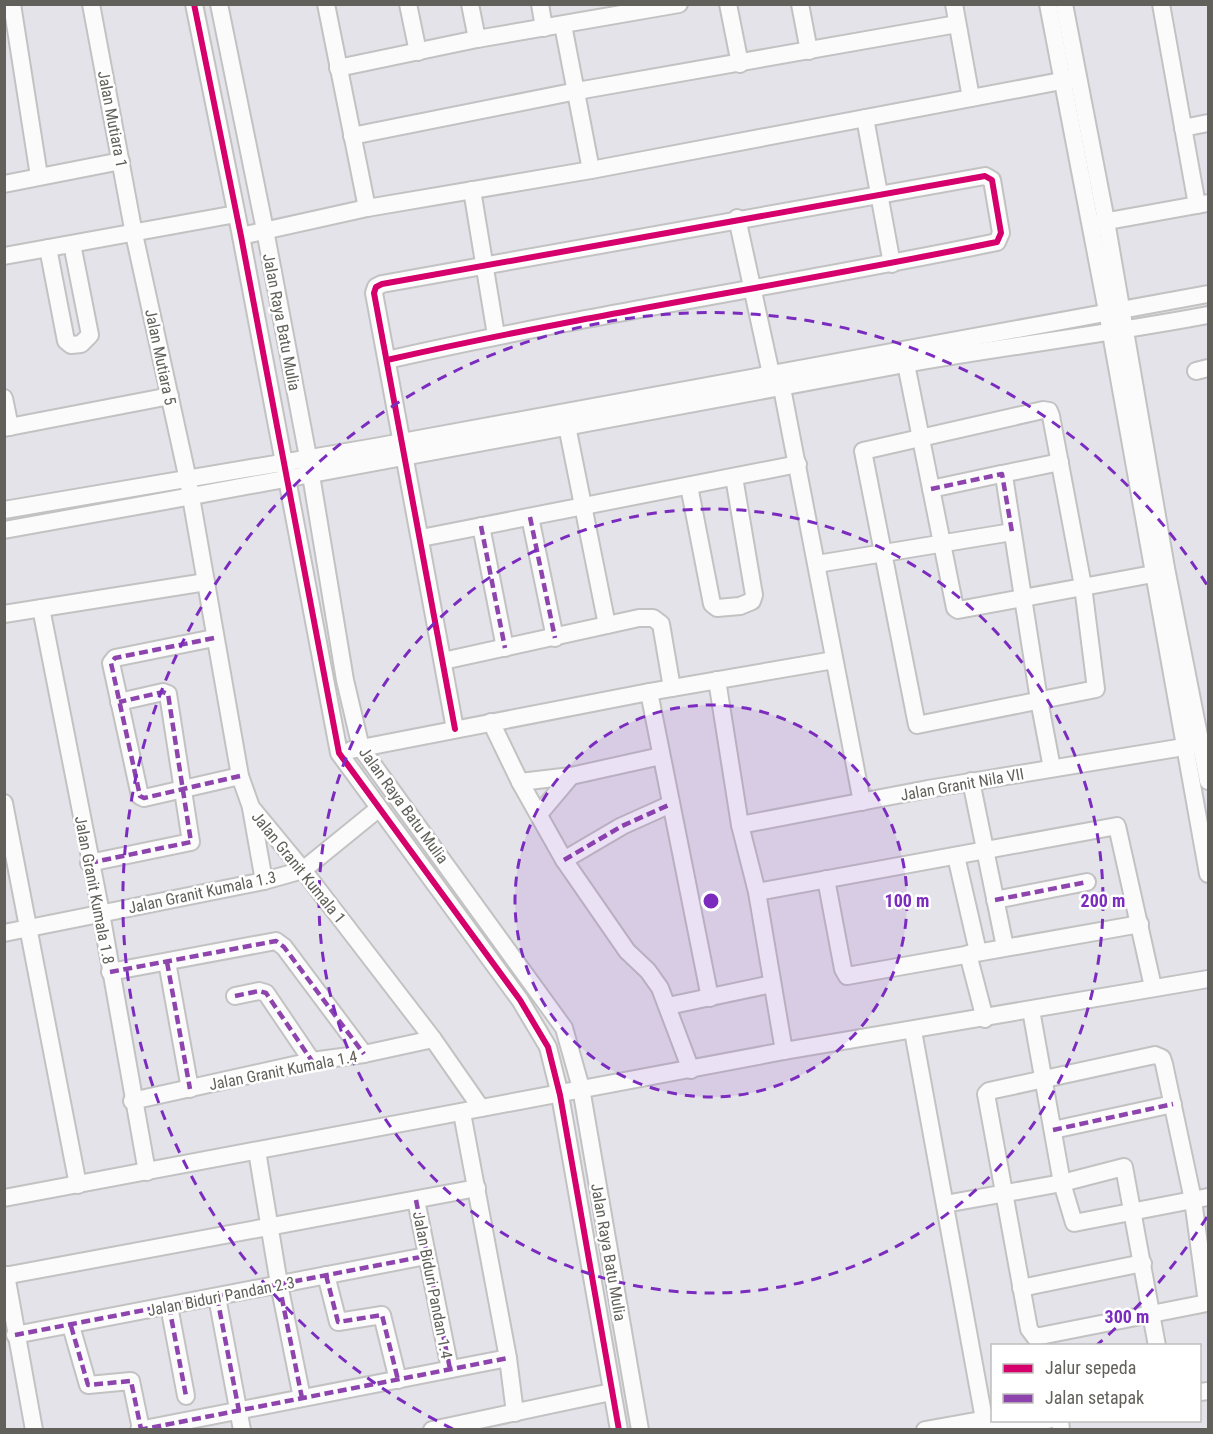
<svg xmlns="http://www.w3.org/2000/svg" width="1213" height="1434" font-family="'Roboto Condensed',sans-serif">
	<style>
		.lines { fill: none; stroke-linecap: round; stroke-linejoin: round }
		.street-casing { stroke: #c2c2c2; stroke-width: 20 }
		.street { stroke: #fbfbfc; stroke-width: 16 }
		.quiet { stroke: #8e44ad; stroke-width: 4.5; stroke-dasharray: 9 4.5; stroke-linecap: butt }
		.cycleway-casing { stroke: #fff; stroke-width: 10 }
		.cycleway { stroke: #d6006c; stroke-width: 6 }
		.ring { fill: none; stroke: #7b2cbf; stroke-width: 3; stroke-dasharray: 10 8 }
		.labels { text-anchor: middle; stroke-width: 5; stroke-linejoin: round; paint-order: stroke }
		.street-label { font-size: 16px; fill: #61605a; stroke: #fff }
		.centre { fill: #7b2cbf; stroke: #fff; stroke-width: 3 }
		.ring-label { font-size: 18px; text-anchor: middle; font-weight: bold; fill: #7b2cbf; stroke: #fff; stroke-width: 5; stroke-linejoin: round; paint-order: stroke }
	</style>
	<rect width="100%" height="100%" fill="#e4e3e9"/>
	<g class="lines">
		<!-- street casing -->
		<g class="street-casing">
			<g id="street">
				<path d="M12 4 39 176"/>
				<path d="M91 4 134 234 188 480 240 776 251 807 303 870 433 1039 481 1108"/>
				<path d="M194 4 241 236 339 753 520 1000 548 1047 560 1095 619 1430"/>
				<path d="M219 4 265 230 308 457 345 680 361 748 564 1028 581 1088 640 1430"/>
				<path d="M326 4 367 208"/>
				<path d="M408 4 418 52"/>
				<path d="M470 4 477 39"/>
				<path d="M540 4 544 28"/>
				<path d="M728 4 740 64"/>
				<path d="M800 4 809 51"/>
				<path d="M954 4 971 98"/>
				<path d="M1048 4 1107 311 1208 874"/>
				<path d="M1064 4 1106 221 1166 568 1208 781"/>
				<path d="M1161 4 1197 205"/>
				<path d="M563 25 591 170"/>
				<path d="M338 68 477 39 679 4"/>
				<path d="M865 118 892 264"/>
				<path d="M1183 128 1208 123"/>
				<path d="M352 136 577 91 957 24"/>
				<path d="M4 184 121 161"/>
				<path d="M472 190 496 335"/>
				<path d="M737 218 771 374 782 388 862 802"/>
				<path d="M1097 223 1208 203"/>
				<path d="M241 236 367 208 591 170 1077 78"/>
				<path d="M48 248 66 341 71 345 81 344 90 335 72 244"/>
				<path d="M4 256 236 214"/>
				<path d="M387 360C588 314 794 284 997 242L1001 233 992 180 985 176 382 284 376 287 374 293C401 438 428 583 455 729"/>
				<path d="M906 364 955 608 958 610 1153 574"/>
				<path d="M1196 371 1208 368"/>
				<path d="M4 398 10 427"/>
				<path d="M1043 410 1049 411 1051 416 1083 586 1096 689 917 725 863 451Z"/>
				<path d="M567 426 607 625"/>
				<path d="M4 428 170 396"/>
				<path d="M1002 474 1060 462"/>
				<path d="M689 486 712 604 717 608 740 606 752 601 754 595 734 477"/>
				<path d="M931 489 1001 474 1004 476 1039 700 1052 768"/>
				<path d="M4 510 375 447 1208 294"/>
				<path d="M530 517 555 638"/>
				<path d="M481 526 505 648"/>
				<path d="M4 530C305 477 605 417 905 364 1006 346 1108 334 1208 315"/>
				<path d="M421 538 798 464"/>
				<path d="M817 564 1012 532"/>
				<path d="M41 608 101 913 147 1172"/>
				<path d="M4 614 206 582"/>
				<path d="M214 638 115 658 111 663 140 796 144 798 240 776"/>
				<path d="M443 661 639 618H653L661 624 672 688"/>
				<path d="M717 680 740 825 757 892 784 1051"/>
				<path d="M649 692 710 998"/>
				<path d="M491 722 520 782 564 860 627 951 648 971 660 988 691 1070"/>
				<path d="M351 750 649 692 834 660"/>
				<path d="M971 781 1005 947"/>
				<path d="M520 782 571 776 661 756"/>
				<path d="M4 803 78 1185"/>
				<path d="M251 808 264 881"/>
				<path d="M539 814 571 776"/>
				<path d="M740 825 928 789 1196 745"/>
				<path d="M956 856 978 952"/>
				<path d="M564 860 622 826 671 804"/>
				<path d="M89 863 191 842 168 694 163 692 119 702"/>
				<path d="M826 879 843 969 847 976 1140 924"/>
				<path d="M757 892 1117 826 1153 987"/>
				<path d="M995 900 1087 882"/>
				<path d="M4 933 264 881 303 870 378 809"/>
				<path d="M968 954 985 1019"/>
				<path d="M167 962 190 1089"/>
				<path d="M110 972 276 941 284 947 364 1054"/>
				<path d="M235 996 259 991 266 993 312 1061"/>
				<path d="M668 1006 772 984"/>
				<path d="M1031 1010 1062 1183 1074 1223 1208 1197"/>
				<path d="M913 1031 986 1430"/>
				<path d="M1155 1055 1162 1058 1164 1064 1193 1200 1207 1303 1035 1337 1029 1329 986 1094 989 1091Z"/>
				<path d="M132 1101 312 1061 364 1054 433 1039"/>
				<path d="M462 1113 508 1358 515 1413"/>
				<path d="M1053 1130 1173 1104"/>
				<path d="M257 1151 279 1284 302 1398"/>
				<path d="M4 1198 784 1051 1208 979"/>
				<path d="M416 1200 450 1369"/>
				<path d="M945 1204 1062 1183 1124 1167 1157 1346"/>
				<path d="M6 1275 34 1430"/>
				<path d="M326 1275 338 1322 382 1315 398 1380"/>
				<path d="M4 1276 477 1188"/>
				<path d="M1021 1288 1143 1263"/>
				<path d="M217 1297 242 1430"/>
				<path d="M169 1306 186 1396"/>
				<path d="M71 1326 88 1385 131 1381 141 1429"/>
				<path d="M15 1335 426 1256"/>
				<path d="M1200 1392 1208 1391"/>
				<path d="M1060 1420 1061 1430"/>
				<path d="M139 1430 508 1358"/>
				<path d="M432 1430 611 1392"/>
				<path d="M925 1430 992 1418"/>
				<path d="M994 1430 1048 1420"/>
			</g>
		</g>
		<!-- street -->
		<use href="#street" class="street"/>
		<!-- quiet -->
		<g class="quiet">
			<path d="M931 489 1002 474 1012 532"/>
			<path d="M530 517 555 638"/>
			<path d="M481 526 505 648"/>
			<path d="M214 638 115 658 111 663 140 796 144 798 240 776"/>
			<path d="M564 860 622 826 671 804"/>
			<path d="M89 863 191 842 168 694 163 692 119 702"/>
			<path d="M995 900 1087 882"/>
			<path d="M167 962 190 1089"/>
			<path d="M110 972 276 941 284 947 364 1054"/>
			<path d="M235 996 259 991 266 993 312 1061"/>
			<path d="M1053 1130 1173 1104"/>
			<path d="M416 1200 450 1369"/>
			<path d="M326 1275 338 1322 382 1315 398 1380"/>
			<path d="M279 1284 302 1398"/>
			<path d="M217 1297 239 1411"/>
			<path d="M169 1306 186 1396"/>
			<path d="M71 1326 88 1385 131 1381 141 1429"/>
			<path d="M15 1335 426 1256"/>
			<path d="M139 1430 508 1358"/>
		</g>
		<!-- cycleway casing -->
		<g class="cycleway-casing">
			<g id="cycleway">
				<path d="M194 4 241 236 339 753 520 1000 548 1047 560 1095 619 1430"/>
				<path d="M387 360C588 314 794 284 997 242L1001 233 992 180 985 176 382 284 376 287 374 293C401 438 428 583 455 729"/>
			</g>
		</g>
		<!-- cycleway -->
		<use href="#cycleway" class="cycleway"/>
	</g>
	<!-- distance rings -->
	<circle cx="711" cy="901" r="196" fill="#7b2cbf" fill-opacity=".12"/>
	<g class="ring">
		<circle cx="711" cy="901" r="196"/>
		<circle cx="711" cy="901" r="392"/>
		<path d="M1207 1217A588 588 0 0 1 1097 1345M453 1429A588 588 0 1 1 1207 585"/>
	</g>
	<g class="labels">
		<!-- street labels -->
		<g class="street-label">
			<text transform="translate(113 119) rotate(79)" y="6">Jalan Mutiara 1</text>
			<text transform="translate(282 322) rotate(79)" y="6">Jalan Raya Batu Mulia</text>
			<text transform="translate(161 357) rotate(78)" y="6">Jalan Mutiara 5</text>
			<text transform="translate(962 784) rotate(-10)" y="6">Jalan Granit Nila VII</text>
			<text transform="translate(404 805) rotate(54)" y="6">Jalan Raya Batu Mulia</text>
			<text transform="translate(299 867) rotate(51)" y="6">Jalan Granit Kumala 1</text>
			<text transform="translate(95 890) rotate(79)" y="6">Jalan Granit Kumala 1.8</text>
			<text transform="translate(202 892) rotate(-12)" y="6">Jalan Granit Kumala 1.3</text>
			<text transform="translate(283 1070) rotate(-11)" y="6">Jalan Granit Kumala 1.4</text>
			<text transform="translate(609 1252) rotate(80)" y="6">Jalan Raya Batu Mulia</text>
			<text transform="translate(433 1285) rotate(79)" y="6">Jalan Biduri Pandan 1.4</text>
			<text transform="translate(221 1296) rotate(-11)" y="6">Jalan Biduri Pandan 2.3</text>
		</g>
	</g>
	<circle cx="711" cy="901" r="9" class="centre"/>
	<g class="ring-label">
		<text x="907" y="907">100 m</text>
		<text x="1103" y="907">200 m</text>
		<text x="1127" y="1323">300 m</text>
	</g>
	<!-- border -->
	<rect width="1213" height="1434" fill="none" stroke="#61605a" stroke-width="12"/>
	<!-- legend -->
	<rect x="991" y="1344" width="210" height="78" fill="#ffffff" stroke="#c0bfbd" stroke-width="1.5"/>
	<rect x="1003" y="1364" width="30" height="9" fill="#d6006c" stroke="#c0bfbd" stroke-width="1.5"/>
	<text x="1045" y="1374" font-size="18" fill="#61605a">Jalur sepeda</text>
	<rect x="1003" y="1394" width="30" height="9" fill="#8e44ad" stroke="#c0bfbd" stroke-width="1.5"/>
	<text x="1045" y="1404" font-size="18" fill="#61605a">Jalan setapak</text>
</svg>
